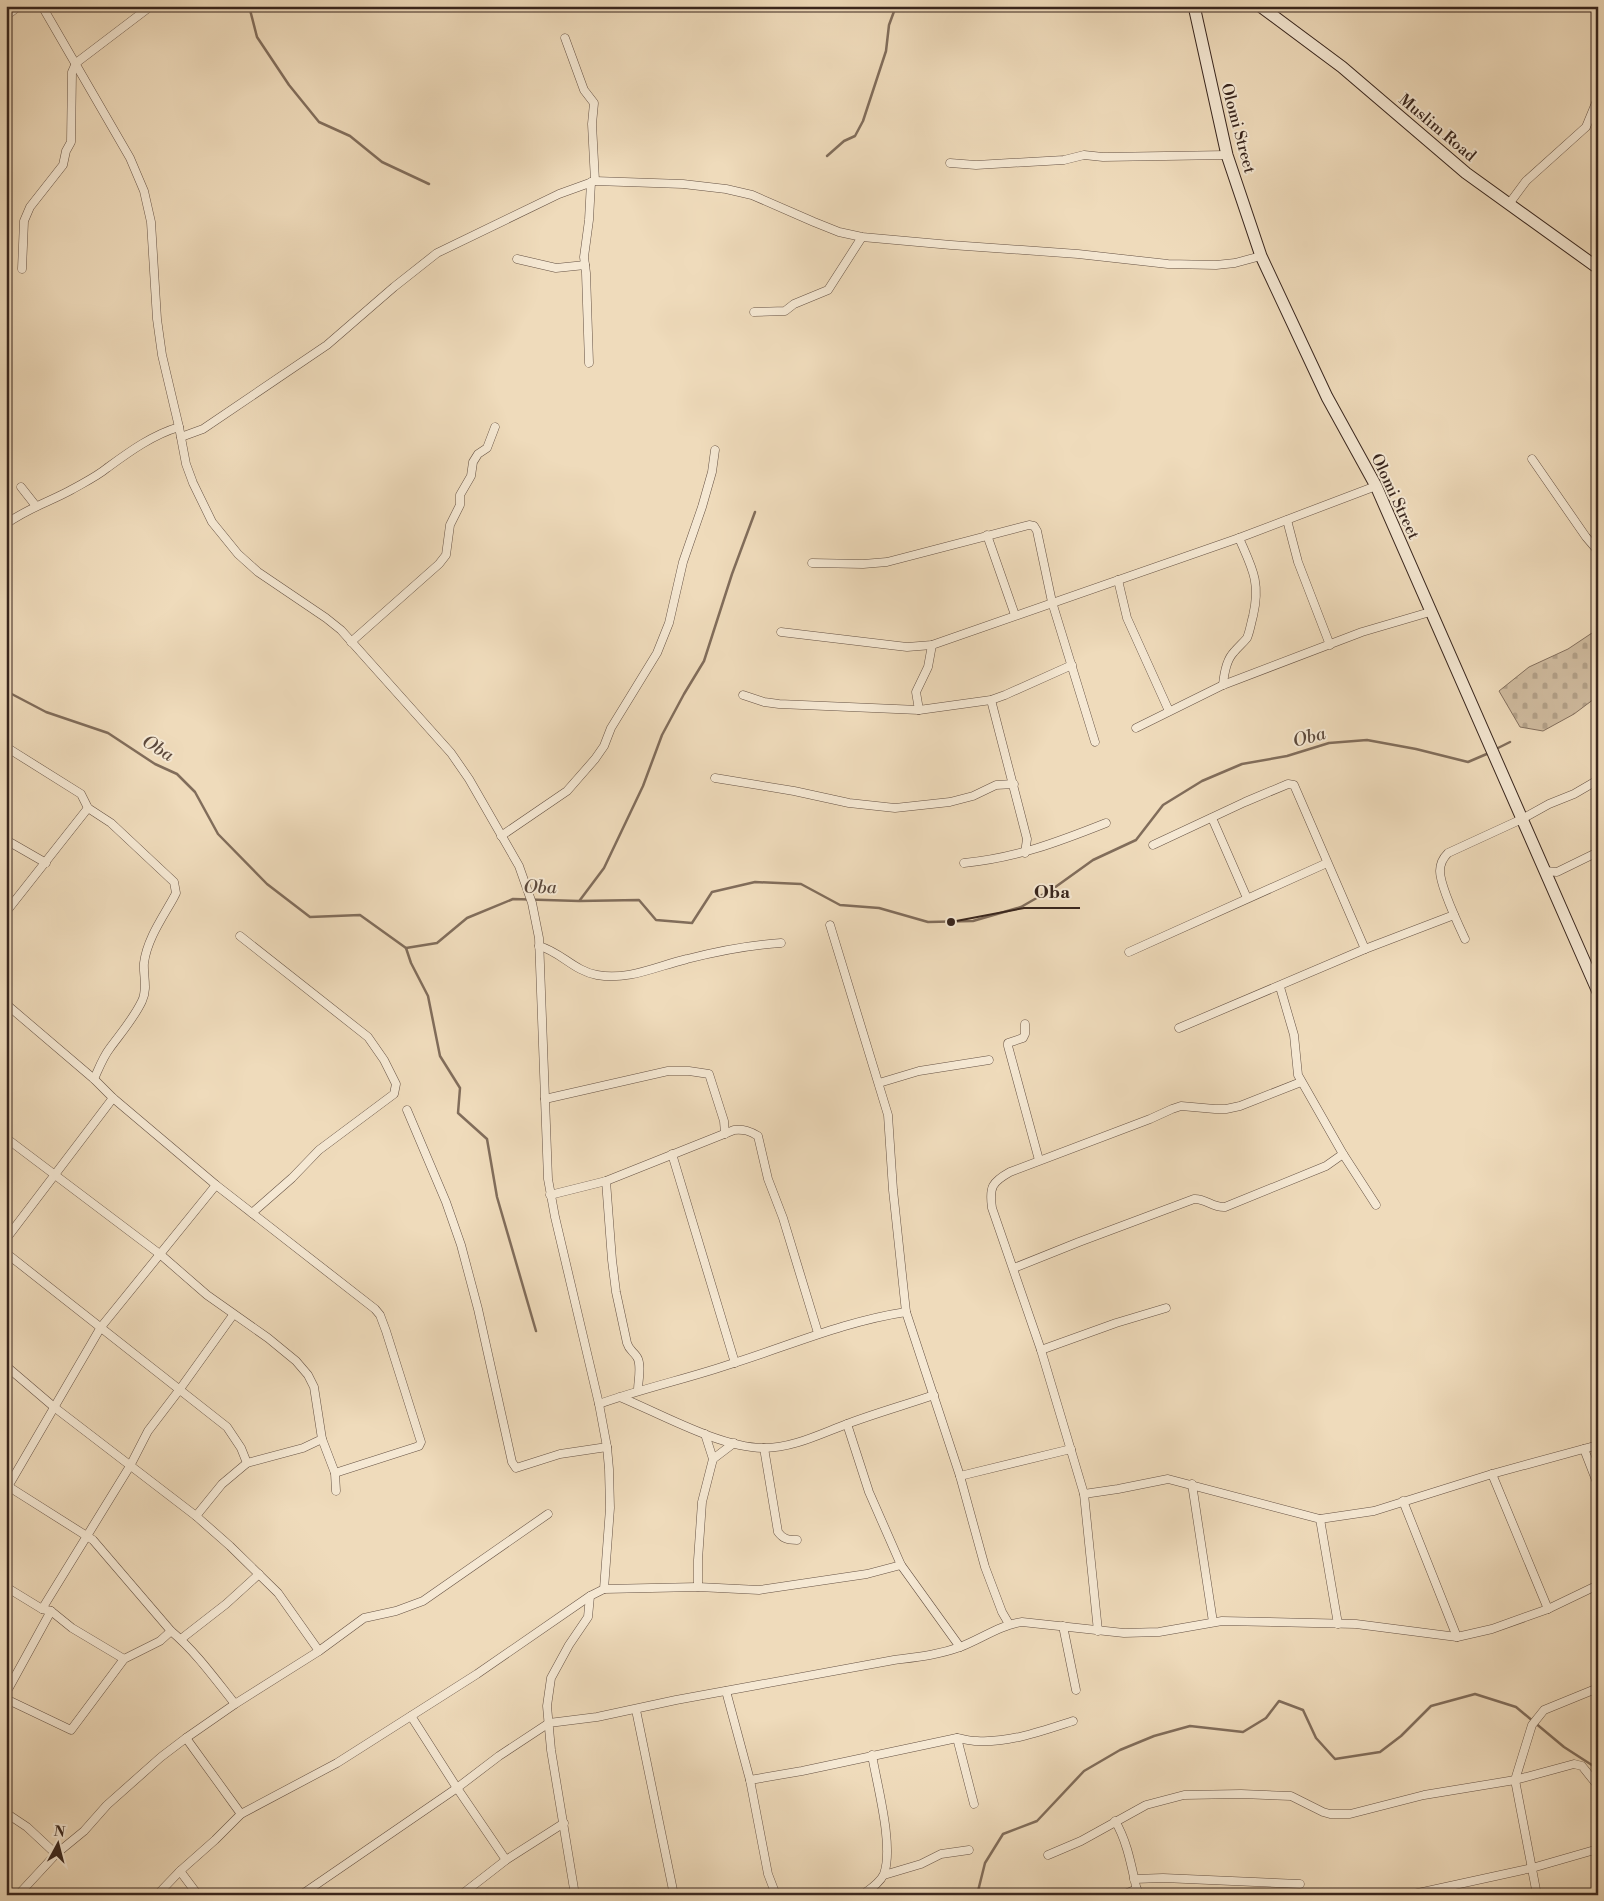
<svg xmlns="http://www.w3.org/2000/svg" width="1604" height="1901" font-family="'Libre Bodoni',serif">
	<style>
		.cemetery { fill: url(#cemetery-stones); stroke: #84705e }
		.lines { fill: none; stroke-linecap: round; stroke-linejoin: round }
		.stream { stroke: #816d5b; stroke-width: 2.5 }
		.street-casing { stroke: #665244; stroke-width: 9 }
		.secondary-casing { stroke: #38251d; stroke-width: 13 }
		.street { stroke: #f5e8d3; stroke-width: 8 }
		.secondary { stroke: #f5e8d3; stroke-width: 11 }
		.labels { text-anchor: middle; stroke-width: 4; stroke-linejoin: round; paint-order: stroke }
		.street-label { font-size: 16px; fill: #38251d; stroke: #f5e8d3 }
		.water-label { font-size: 18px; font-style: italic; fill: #5c493c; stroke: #f5e8d3 }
		.leader { fill: none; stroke: #38251d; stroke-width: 2 }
		.callout-dot { fill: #38251d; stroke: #f5e8d3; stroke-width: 2 }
		.callout-label { font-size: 18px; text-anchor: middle; font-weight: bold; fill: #38251d; stroke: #f5e8d3; stroke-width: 4; stroke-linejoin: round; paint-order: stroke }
	</style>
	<defs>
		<pattern id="cemetery-stones" width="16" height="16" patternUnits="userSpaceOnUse" patternTransform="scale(1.25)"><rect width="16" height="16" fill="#d0bca0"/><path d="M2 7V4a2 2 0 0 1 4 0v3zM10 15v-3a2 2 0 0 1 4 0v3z" fill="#b3a189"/></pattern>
	</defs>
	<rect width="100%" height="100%" fill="#efdbbb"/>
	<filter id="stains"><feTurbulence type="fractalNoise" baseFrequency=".004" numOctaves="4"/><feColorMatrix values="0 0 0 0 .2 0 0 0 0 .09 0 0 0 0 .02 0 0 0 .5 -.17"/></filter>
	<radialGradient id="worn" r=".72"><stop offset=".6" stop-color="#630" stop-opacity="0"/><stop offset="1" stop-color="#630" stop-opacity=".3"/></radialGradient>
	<!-- cemetery -->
	<path class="cemetery" d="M1598 629V696L1574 714 1543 731 1520 727 1499 691 1529 667 1568 649Z"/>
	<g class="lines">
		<!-- stream -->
		<g class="stream">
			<path d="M249 6 257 37 289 85 319 122 350 136 382 162 429 184"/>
			<path d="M827 156 844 141 855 136 863 121 886 51 889 25 896 6"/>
			<path d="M6 691 46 712 108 733 155 764 177 774 195 792 218 834 267 884 310 917 360 915 406 948 437 943 467 918 513 899 579 901 639 900 656 920 692 923 712 892 755 882 801 884 840 905 879 908 928 922 973 921 1021 907 1054 888 1093 860 1136 840 1163 805 1202 781 1242 764 1287 756 1329 743 1367 740 1416 749 1468 762 1489 753"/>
			<path d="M1496 749 1510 742"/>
			<path d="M580 900 604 868 643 786 662 735 684 694 704 661 732 574 755 512"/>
			<path d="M406 948 411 963 428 996 440 1056 460 1088 458 1113 487 1139 497 1197 536 1331"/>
			<path d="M977 1895 985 1863 1003 1834 1037 1821 1084 1771 1120 1750 1154 1736 1190 1726 1243 1732 1266 1718 1279 1701 1303 1710 1316 1738 1335 1759 1380 1752 1401 1736 1431 1706 1475 1694 1516 1707 1564 1747 1598 1769"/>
		</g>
		<!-- street casing -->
		<g class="street-casing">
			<g id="street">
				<path d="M42 6 130 158 144 191 151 222 157 319 162 355 179 427 186 464 193 483 212 522 238 554 258 572 326 618 341 630 451 753 469 779 519 866 532 903 539 938 548 1179 555 1217 599 1404 607 1447 609 1469 610 1508 604 1589 590 1596 588 1617 569 1645 551 1678 547 1706 551 1750 575 1895"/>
				<path d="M6 16 19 6"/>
				<path d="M565 38 584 90 594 103 592 124 595 181"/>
				<path d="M950 163 976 165 1064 160 1084 155 1103 157 1227 155"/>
				<path d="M1509 204 1526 181 1586 127 1598 98"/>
				<path d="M517 259 556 268 585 265"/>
				<path d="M22 269 24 221 30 207 63 165 66 151 71 142 72 72 76 63 151 6"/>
				<path d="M754 312 785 311 794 304 828 290 862 237"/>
				<path d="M589 363 586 273 584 257 589 220 591 182"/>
				<path d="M181 437 203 429 327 345 394 287 437 253 559 194 595 181 683 184 726 189 752 195 814 222 839 232 862 237 951 245 1078 254 1168 264 1216 265 1235 263 1261 256"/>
				<path d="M1532 459 1586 537 1598 551"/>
				<path d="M21 487 36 506"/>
				<path d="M1287 520 1298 562 1330 645"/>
				<path d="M6 524C26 509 49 502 71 490 83 483 96 477 107 468 129 452 152 435 179 427"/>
				<path d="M987 535 1015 615"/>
				<path d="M812 563 863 564 887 562 1029 525 1034 526 1037 531 1052 602 1095 742"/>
				<path d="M1118 580 1127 618 1169 711"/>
				<path d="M781 632 907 647 932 645 1239 538 1376 486"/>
				<path d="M351 642 439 564 446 555 450 525 460 505V495L471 476 473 462 478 454 487 448 495 427"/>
				<path d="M1223 685C1224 674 1226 660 1234 652 1238 647 1243 643 1247 638 1250 631 1251 623 1253 616 1261 582 1252 568 1239 538"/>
				<path d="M743 695 764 702 779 704 919 710 991 700 1005 695 1072 665"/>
				<path d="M991 700 1027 839 1025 853"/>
				<path d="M919 710 916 692 928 667 932 645"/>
				<path d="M1136 728 1223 685 1362 632 1430 612"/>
				<path d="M6 747 81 794 88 808 111 823 174 882 176 893 174 897C163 917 147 939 144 963 143 975 148 989 142 1001 134 1018 121 1033 110 1048 103 1057 99 1068 94 1079"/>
				<path d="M715 778 794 791 849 803 895 808 950 802 973 796 996 785 1014 784"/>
				<path d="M1212 818 1247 898"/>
				<path d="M501 836 567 791 595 759 604 746 611 728 657 653 669 623 683 562 702 507 712 472 715 450"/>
				<path d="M6 840 46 863"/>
				<path d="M1153 845 1245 802 1288 784 1294 785 1365 949"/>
				<path d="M964 863C1016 858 1058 842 1106 823"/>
				<path d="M1545 871 1557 872 1598 852"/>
				<path d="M6 912 88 808"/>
				<path d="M830 925 888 1115 893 1190 906 1312 960 1476 985 1567 1002 1612 1009 1624"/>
				<path d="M240 936 368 1037 384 1060 396 1084 394 1094 319 1150 292 1178 252 1213"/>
				<path d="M1465 939C1458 924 1440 886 1440 871 1440 864 1443 858 1448 853L1522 819 1549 804 1574 794 1598 780"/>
				<path d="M539 946C561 952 574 971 597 975 628 981 657 966 687 959 718 951 749 945 781 943"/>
				<path d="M1129 952 1327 863"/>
				<path d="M1280 987 1294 1035 1298 1075 1343 1154 1376 1205"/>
				<path d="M6 1004 94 1079 113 1098 216 1185 375 1309 380 1315 386 1331 421 1442 419 1446 335 1473"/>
				<path d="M1025 1024V1034L1023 1038 1008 1043V1046L1039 1160"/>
				<path d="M1179 1028 1365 949 1454 915"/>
				<path d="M879 1083 919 1071 989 1060"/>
				<path d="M545 1099 668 1071H689L709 1074 724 1121 725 1134"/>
				<path d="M407 1110 446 1202 461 1245 478 1309 512 1462 516 1468 560 1454 607 1447"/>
				<path d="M6 1138 161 1255 207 1295 268 1338 296 1361 308 1375 314 1387 322 1439 335 1473 336 1491"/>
				<path d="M672 1154 735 1363"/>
				<path d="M606 1181 612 1260 616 1292 627 1343C629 1350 633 1351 637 1357 642 1365 638 1381 638 1390"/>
				<path d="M550 1195 606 1181 734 1130C744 1129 750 1131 758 1136L768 1179 783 1218 818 1333"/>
				<path d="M6 1239 113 1098"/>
				<path d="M6 1253 227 1427 241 1448 247 1463"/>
				<path d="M1014 1268 1079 1242 1194 1199C1205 1198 1213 1208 1225 1207L1326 1166 1343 1154"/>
				<path d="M1041 1350 1116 1323 1166 1308"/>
				<path d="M6 1366 54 1407 196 1516 230 1546 278 1593 319 1651"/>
				<path d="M620 1397C661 1414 719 1447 763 1448 793 1448 820 1434 847 1424 876 1413 905 1405 934 1395"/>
				<path d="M599 1404C644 1388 690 1378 734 1363 791 1345 846 1321 906 1312"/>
				<path d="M847 1424 869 1492 901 1565 960 1647"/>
				<path d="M705 1434 713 1459"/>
				<path d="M764 1448 778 1532C783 1539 788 1540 797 1540"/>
				<path d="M1584 1449 1598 1485"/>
				<path d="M1492 1474 1548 1609"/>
				<path d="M960 1476 1071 1449"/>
				<path d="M1192 1484 1213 1622"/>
				<path d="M6 1485 93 1540 171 1631C196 1652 215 1679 235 1704"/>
				<path d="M6 1490 101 1327 216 1185"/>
				<path d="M1084 1494 1118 1489 1168 1479 1320 1519 1374 1511 1492 1474 1598 1445"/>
				<path d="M1403 1501 1457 1637"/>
				<path d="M196 1516 222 1484 247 1463 303 1448 322 1439"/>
				<path d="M1320 1519 1338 1624"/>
				<path d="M6 1587 42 1609 51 1611 72 1628 124 1659"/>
				<path d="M698 1587V1560L702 1502 713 1459 734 1443"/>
				<path d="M604 1589 698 1587 759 1590 867 1574 901 1565"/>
				<path d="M42 1609 130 1466 148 1431 180 1389 233 1315"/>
				<path d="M1063 1626 1076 1690"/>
				<path d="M1098 1631 1084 1494 1041 1350 992 1208C989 1187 992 1182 1010 1172L1150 1119 1172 1109 1181 1106 1215 1109H1226L1240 1106 1301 1082"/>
				<path d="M181 1639 226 1604 259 1574"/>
				<path d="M726 1691 750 1780 768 1874 776 1895"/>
				<path d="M6 1693 51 1611"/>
				<path d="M6 1699 71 1730 124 1659 160 1641 171 1631"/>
				<path d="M636 1710 674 1895"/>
				<path d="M411 1716 457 1788 506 1860"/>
				<path d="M186 1738 241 1814"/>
				<path d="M957 1738 974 1804"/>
				<path d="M750 1780 802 1771 957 1738C964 1739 970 1741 977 1741 1009 1743 1042 1731 1073 1721"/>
				<path d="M6 1813 27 1827 56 1854"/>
				<path d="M1115 1821C1128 1842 1132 1870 1138 1895"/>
				<path d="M1048 1855 1081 1841 1146 1805 1184 1795 1241 1794 1291 1796 1323 1812 1330 1814H1350L1424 1795 1515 1780 1574 1764 1582 1766 1598 1786"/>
				<path d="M180 1871 198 1895"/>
				<path d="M884 1875 921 1864 941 1854 969 1850"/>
				<path d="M1134 1879 1163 1878 1300 1884"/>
				<path d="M18 1895 56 1854 84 1831 107 1805 161 1757 186 1738 235 1704 319 1651 364 1618 396 1611 423 1601 548 1514"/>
				<path d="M157 1895 180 1871 215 1840 241 1814 337 1763 477 1674 590 1596"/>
				<path d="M301 1895 457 1788 499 1756 549 1723 597 1717 676 1700 894 1660C917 1657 938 1655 960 1647 981 1639 1000 1625 1022 1622L1124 1633 1159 1632 1222 1621 1356 1624 1457 1637 1492 1629 1548 1609 1598 1585"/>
				<path d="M461 1895 506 1860 564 1823"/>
				<path d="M862 1895C870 1889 880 1883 884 1874 894 1846 877 1785 872 1755"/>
				<path d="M1123 1895 1137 1889"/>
				<path d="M1409 1895 1532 1868 1598 1849"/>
				<path d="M1537 1895 1515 1780 1532 1725 1544 1710 1598 1688"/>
			</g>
		</g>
		<!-- secondary casing -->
		<g class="secondary-casing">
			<g id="secondary">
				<path d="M1194 6 1227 155 1261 256 1327 397 1376 486 1598 992"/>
				<path d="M1260 6 1342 67 1466 173 1598 268"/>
			</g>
		</g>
		<!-- street -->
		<use href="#street" class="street"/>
		<!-- secondary -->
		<use href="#secondary" class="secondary"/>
	</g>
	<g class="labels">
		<!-- street labels -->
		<g class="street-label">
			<text transform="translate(1438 127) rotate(40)" y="6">Muslim Road</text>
			<text transform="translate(1239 128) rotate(75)" y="6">Olomi Street</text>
			<text transform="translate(1396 496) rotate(65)" y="6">Olomi Street</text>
		</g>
		<!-- water labels -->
		<g class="water-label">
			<text transform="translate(1309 737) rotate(-15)" y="6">Oba</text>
			<text transform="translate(158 748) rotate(31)" y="6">Oba</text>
			<text transform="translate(540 887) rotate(1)" y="6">Oba</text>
		</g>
	</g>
	<!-- callouts -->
	<path class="leader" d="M951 922L1024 908H1080"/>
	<circle class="callout-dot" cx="951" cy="922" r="5"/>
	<g class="callout-label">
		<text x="1052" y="898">Oba</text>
	</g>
	<!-- margin -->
	<rect width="1604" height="1901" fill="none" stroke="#efdbbb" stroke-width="25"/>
	<rect x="8" y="8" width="1589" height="1886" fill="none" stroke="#38251d" stroke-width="2.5"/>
	<rect x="12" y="12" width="1579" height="1876" fill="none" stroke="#38251d"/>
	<!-- north arrow -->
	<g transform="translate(58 1844) rotate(7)" stroke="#f5e8d3" stroke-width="4" paint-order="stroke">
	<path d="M0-4L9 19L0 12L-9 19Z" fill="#38251d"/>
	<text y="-8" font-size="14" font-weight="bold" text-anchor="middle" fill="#38251d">N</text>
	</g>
	<rect width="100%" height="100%" filter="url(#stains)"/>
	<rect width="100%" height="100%" fill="url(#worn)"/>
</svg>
